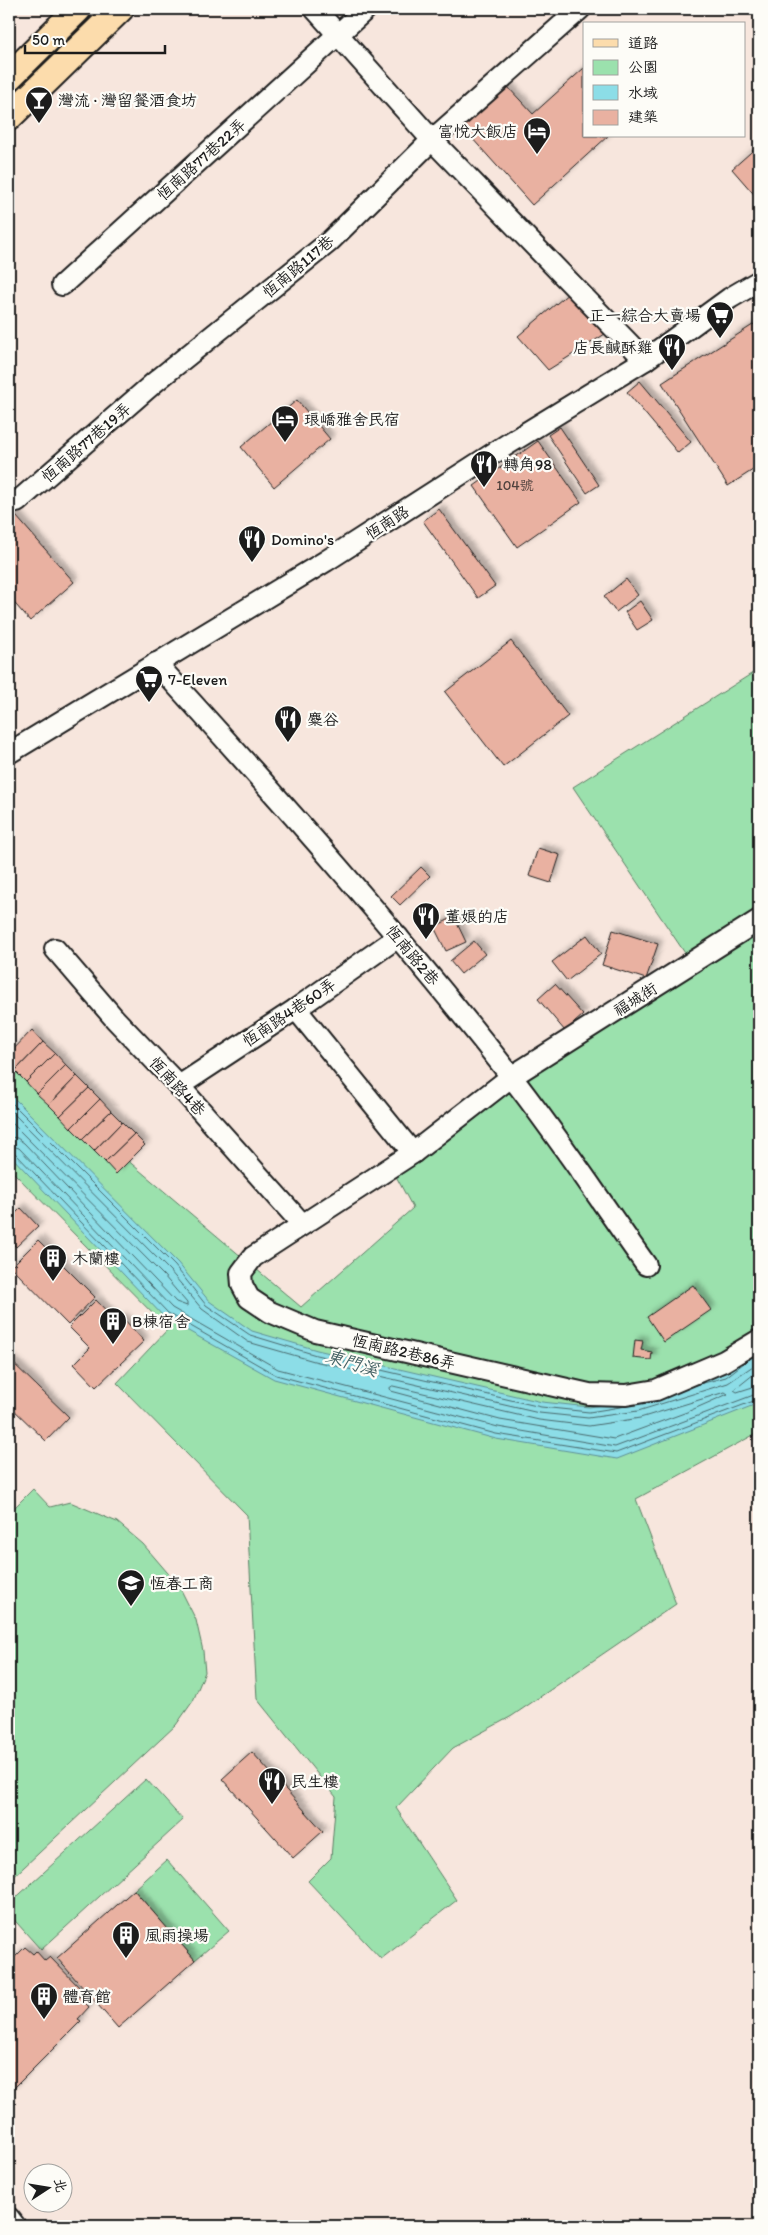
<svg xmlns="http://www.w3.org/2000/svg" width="768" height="2235" font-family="Itim,'LXGW WenKai TC',sans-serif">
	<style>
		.green { fill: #9be1ad; stroke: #5c7e64 }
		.water { fill: #8cdde7; stroke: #5f9096 }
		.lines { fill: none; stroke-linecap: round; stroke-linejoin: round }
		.shore { stroke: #49696d; stroke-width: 1 }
		.building { fill: #e9b1a1; stroke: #1c1c1c; filter: url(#shadow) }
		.minor-casing { stroke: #1c1c1c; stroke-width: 24 }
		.major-casing { stroke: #1c1c1c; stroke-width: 30 }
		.minor { stroke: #fdfcf7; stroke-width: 20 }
		.major { stroke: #fcdcac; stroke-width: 26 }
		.labels { text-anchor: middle; stroke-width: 4.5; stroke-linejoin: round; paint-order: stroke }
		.number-label { font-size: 14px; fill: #4f413d }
		.poi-label { font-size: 16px; fill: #1c1c1c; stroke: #fdfcf7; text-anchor: start }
		.street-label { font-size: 16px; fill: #1c1c1c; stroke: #fdfcf7 }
		.water-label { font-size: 18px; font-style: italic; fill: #436063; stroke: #fdfcf7 }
	</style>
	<defs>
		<filter id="shadow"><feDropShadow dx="4.5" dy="-4.5" stdDeviation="2.5" flood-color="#0004"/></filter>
	</defs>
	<rect width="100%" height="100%" fill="#f7e6dd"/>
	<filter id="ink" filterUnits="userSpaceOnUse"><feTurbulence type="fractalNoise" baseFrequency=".02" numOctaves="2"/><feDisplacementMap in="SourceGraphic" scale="10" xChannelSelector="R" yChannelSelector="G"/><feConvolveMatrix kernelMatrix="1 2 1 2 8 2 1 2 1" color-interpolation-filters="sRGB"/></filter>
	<g filter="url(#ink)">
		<!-- green -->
		<g class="green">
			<path d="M759 669V1432L636 1499 676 1604 512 1716 453 1748 396 1808 457 1900 381 1959 308 1881 331 1858 336 1797 257 1699 247 1515 117 1383 168 1329 9 1168V1060L301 1307 413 1208 391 1167 693 965 573 787Z"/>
			<path d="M33 1489 50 1507 70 1502 117 1522 143 1544 179 1586 196 1620 203 1651 205 1672 193 1701 176 1725 9 1881V1513Z"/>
			<path d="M146 1779 183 1820 41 1950 9 1914V1904Z"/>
			<path d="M167 1860 229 1931 195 1960 134 1890Z"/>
		</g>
		<!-- water -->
		<path class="water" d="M9 1093 178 1263 209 1301 252 1331 317 1350 542 1402 589 1407 635 1400 724 1372 746 1357 759 1342V1403L617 1459 496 1439 274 1379 165 1318 9 1154Z"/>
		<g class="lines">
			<!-- shore -->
			<g class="shore">
				<path d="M9 1100 175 1266 206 1305 250 1335 316 1355 541 1407 589 1412 639 1404"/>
				<path d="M9 1109 170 1271 202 1309 248 1342 314 1361 539 1413 588 1418 638 1411 728 1383 753 1366 759 1359"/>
				<path d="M9 1120 164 1276 187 1303V1306L176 1302 24 1143 17 1138 9 1137"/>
				<path d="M9 1145 19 1148 172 1308 278 1369 498 1427 615 1447 759 1393"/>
				<path d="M9 1151 15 1153 168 1313 276 1375 496 1434 616 1453 759 1399"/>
				<path d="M759 1370 734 1390 737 1392 759 1385"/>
				<path d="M696 1385 726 1377 753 1356"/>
				<path d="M393 1386 539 1420 589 1426 640 1418 725 1392 728 1394 687 1412 614 1439 500 1420 391 1391 390 1388Z"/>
			</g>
		</g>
		<!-- building -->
		<g class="building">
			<path d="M584 68V136H608L532 205 462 127 507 86 533 114Z"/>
			<path d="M759 145V200L732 169Z"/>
			<path d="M569 293 605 334 548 370 518 336Z"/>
			<path d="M759 321V466L728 486 662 383Z"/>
			<path d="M640 381 691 442 678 453 627 392Z"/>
			<path d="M297 400 330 439 274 487 241 447Z"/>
			<path d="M560 427 599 485 587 493 548 435Z"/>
			<path d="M538 441 581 502 517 547 474 486Z"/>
			<path d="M9 508 74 582 30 621 9 597Z"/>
			<path d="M439 509 495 586 478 598 423 521Z"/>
			<path d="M626 579 638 595 616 612 604 597Z"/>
			<path d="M640 601 653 620 637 630 625 612Z"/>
			<path d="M511 641 568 716 503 767 445 692Z"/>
			<path d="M538 848 560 855 551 883 529 876Z"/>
			<path d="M421 867 430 876 400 905 391 896Z"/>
			<path d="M454 917 466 942 446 951 434 927Z"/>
			<path d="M613 930 658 944 646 979 602 965Z"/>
			<path d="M587 935 601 954 567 981 552 962Z"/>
			<path d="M474 941 485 954 461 974 450 961Z"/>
			<path d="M555 984 583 1015 565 1031 538 999Z"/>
			<path d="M32 1030 43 1042 15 1071 9 1065V1054Z"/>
			<path d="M43 1042 55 1053 26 1082 15 1071Z"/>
			<path d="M55 1053 66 1065 37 1094 26 1082Z"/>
			<path d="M66 1065 77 1076 49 1105 37 1094Z"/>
			<path d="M77 1076 89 1088 60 1116 49 1105Z"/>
			<path d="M89 1088 100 1099 71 1128 60 1116Z"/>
			<path d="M100 1099 111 1111 82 1139 71 1128Z"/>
			<path d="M111 1111 122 1122 94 1151 82 1139Z"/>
			<path d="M122 1122 134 1134 105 1162 94 1151Z"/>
			<path d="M134 1134 145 1145 116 1174 105 1162Z"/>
			<path d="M21 1208 38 1226 16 1247 9 1239V1220Z"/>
			<path d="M38 1240 95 1297 68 1325 11 1267Z"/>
			<path d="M693 1285 711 1310 664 1342 647 1317Z"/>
			<path d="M96 1300 117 1322 122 1317 144 1341 96 1387 74 1364 90 1348 69 1327Z"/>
			<path d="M635 1340 643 1341 641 1350 652 1352 651 1360 633 1358Z"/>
			<path d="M9 1359 69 1417 46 1441 9 1405Z"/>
			<path d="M252 1752 323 1831 293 1858 222 1779Z"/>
			<path d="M134 1890 195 1960 118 2028 57 1958Z"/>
			<path d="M25 1947 33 1954 36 1951 45 1961 50 1957 83 1991 79 1996 89 2007 78 2019 81 2021 9 2093V1963Z"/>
		</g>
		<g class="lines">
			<!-- minor casing -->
			<g class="minor-casing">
				<g id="minor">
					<path d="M315 9 432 140 645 360"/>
					<path d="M62 285 366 9"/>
					<path d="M17 502 155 382 329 242 432 140 580 9"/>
					<path d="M156 663C278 797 398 932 510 1075 558 1136 601 1202 646 1265"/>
					<path d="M9 753 326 561 508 444 645 360 730 298 759 281"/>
					<path d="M759 920 511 1077 413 1153 253 1257 241 1273 242 1285 249 1298 270 1312 315 1331 589 1394 626 1395 656 1390 724 1361 759 1340"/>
					<path d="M55 949 115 1019 179 1086 302 1224"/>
					<path d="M296 1009 413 1153"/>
					<path d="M179 1086 296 1009 398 937"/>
					<path d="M9 2218 15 2226"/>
				</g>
			</g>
			<!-- major casing -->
			<g class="major-casing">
				<g id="major">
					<path d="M9 77 78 9"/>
					<path d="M9 117 120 9"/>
				</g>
			</g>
			<!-- minor -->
			<use href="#minor" class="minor"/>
			<!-- major -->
			<use href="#major" class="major"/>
		</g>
	</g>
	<!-- icons -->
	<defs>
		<g id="bar-pin" transform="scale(1.4375)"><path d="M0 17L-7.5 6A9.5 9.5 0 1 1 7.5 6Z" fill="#1c1c1c" stroke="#fdfcf7"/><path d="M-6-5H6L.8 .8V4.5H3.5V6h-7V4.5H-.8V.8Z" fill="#fff"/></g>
		<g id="hotel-pin" transform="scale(1.4375)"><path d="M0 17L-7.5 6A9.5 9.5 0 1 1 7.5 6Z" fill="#1c1c1c" stroke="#fdfcf7"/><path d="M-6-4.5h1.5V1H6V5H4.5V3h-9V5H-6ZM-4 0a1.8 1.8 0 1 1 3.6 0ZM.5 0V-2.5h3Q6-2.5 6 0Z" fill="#fff"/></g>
		<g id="supermarket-pin" transform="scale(1.4375)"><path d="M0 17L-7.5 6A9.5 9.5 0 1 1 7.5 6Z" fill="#1c1c1c" stroke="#fdfcf7"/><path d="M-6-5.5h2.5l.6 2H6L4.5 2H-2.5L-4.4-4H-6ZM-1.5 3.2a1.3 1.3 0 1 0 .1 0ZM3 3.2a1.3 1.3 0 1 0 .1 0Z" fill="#fff"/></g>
		<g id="restaurant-pin" transform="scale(1.4375)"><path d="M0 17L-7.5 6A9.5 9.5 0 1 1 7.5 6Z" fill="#1c1c1c" stroke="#fdfcf7"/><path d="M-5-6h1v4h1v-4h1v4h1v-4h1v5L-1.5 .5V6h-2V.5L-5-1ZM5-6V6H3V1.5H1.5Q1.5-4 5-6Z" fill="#fff"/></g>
		<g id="building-pin" transform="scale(1.4375)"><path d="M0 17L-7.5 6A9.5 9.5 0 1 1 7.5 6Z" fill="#1c1c1c" stroke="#fdfcf7"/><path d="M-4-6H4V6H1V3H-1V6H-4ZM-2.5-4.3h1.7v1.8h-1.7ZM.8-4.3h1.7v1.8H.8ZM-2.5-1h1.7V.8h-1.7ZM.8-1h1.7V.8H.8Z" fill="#fff"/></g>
		<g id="school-pin" transform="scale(1.4375)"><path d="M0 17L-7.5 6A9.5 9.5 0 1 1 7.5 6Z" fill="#1c1c1c" stroke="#fdfcf7"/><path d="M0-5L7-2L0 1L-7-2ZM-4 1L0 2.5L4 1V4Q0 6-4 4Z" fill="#fff"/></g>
	</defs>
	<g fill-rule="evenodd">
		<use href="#bar-pin" x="39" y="100"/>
		<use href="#hotel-pin" x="537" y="131"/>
		<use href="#supermarket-pin" x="720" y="315"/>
		<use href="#restaurant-pin" x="672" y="347"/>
		<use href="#hotel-pin" x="285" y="419"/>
		<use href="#restaurant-pin" x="484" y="464"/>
		<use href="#restaurant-pin" x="252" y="539"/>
		<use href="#supermarket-pin" x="149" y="679"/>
		<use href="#restaurant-pin" x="288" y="719"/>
		<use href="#restaurant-pin" x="426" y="916"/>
		<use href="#building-pin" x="53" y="1258"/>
		<use href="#building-pin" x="113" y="1321"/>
		<use href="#school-pin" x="131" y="1583"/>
		<use href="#restaurant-pin" x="272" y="1781"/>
		<use href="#building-pin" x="126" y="1935"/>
		<use href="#building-pin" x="44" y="1996"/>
	</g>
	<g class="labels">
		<!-- number labels -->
		<g class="number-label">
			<text x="515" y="490">104號</text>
		</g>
		<!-- poi labels -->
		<g class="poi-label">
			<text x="58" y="106">灣流 · 灣留餐酒食坊</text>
			<text x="518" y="137" text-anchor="end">富悅大飯店</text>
			<text x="701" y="321" text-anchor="end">正一綜合大賣場</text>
			<text x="653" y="353" text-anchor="end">店長鹹酥雞</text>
			<text x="304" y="425">琅嶠雅舍民宿</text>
			<text x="503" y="470">轉角98</text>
			<text x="271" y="545">Domino's</text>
			<text x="168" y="685">7-Eleven</text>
			<text x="307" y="725">麋谷</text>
			<text x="445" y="922">董娘的店</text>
			<text x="72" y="1264">木蘭樓</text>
			<text x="132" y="1327">B棟宿舍</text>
			<text x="150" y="1589">恆春工商</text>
			<text x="291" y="1787">民生樓</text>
			<text x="145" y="1941">風雨操場</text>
			<text x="63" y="2002">體育館</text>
		</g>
		<!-- street labels -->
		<g class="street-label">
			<text transform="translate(201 159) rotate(-42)" y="6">恆南路77巷22弄</text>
			<text transform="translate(298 266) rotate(-40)" y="6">恆南路117巷</text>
			<text transform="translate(86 442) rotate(-41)" y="6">恆南路77巷19弄</text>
			<text transform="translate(387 522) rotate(-33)" y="6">恆南路</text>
			<text transform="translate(413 955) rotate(50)" y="6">恆南路2巷</text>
			<text transform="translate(635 999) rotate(-32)" y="6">福城街</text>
			<text transform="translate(289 1012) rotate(-34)" y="6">恆南路4巷60弄</text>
			<text transform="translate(178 1086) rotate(47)" y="6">恆南路4巷</text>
			<text transform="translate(404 1351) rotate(13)" y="6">恆南路2巷86弄</text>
		</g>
		<!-- water labels -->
		<g class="water-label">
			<text transform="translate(352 1363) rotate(17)" y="6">東門溪</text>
		</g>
	</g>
	<!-- margin -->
	<rect width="768" height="2235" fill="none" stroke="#fdfcf7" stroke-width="30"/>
	<rect x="15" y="15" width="738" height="2205" fill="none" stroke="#1c1c1c" stroke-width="2" filter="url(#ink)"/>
	<!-- legend -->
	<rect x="583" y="22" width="162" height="115" fill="#fdfcf7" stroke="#a3a29f"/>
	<rect x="593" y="39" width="25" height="8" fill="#fcdcac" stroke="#a3a29f"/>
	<text x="628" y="48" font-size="15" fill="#1c1c1c">道路</text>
	<rect x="593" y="60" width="25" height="15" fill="#9be1ad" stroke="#a3a29f"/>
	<text x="628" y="72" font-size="15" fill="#1c1c1c">公園</text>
	<rect x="593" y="85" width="25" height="15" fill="#8cdde7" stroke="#a3a29f"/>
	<text x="628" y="98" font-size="15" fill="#1c1c1c">水域</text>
	<rect x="593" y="110" width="25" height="15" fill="#e9b1a1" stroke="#a3a29f"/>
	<text x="628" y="122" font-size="15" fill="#1c1c1c">建築</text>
	<!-- north arrow -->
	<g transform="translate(48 2188) rotate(78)"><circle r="24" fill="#fdfcf7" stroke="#a3a29f"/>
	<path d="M0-4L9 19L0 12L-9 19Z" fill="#1c1c1c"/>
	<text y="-8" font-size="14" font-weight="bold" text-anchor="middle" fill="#1c1c1c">北</text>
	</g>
	<!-- scale -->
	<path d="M25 45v8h140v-8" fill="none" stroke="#1c1c1c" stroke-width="2.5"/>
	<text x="32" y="45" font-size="15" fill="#1c1c1c" stroke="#fdfcf7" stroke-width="4" paint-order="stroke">50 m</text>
</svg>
